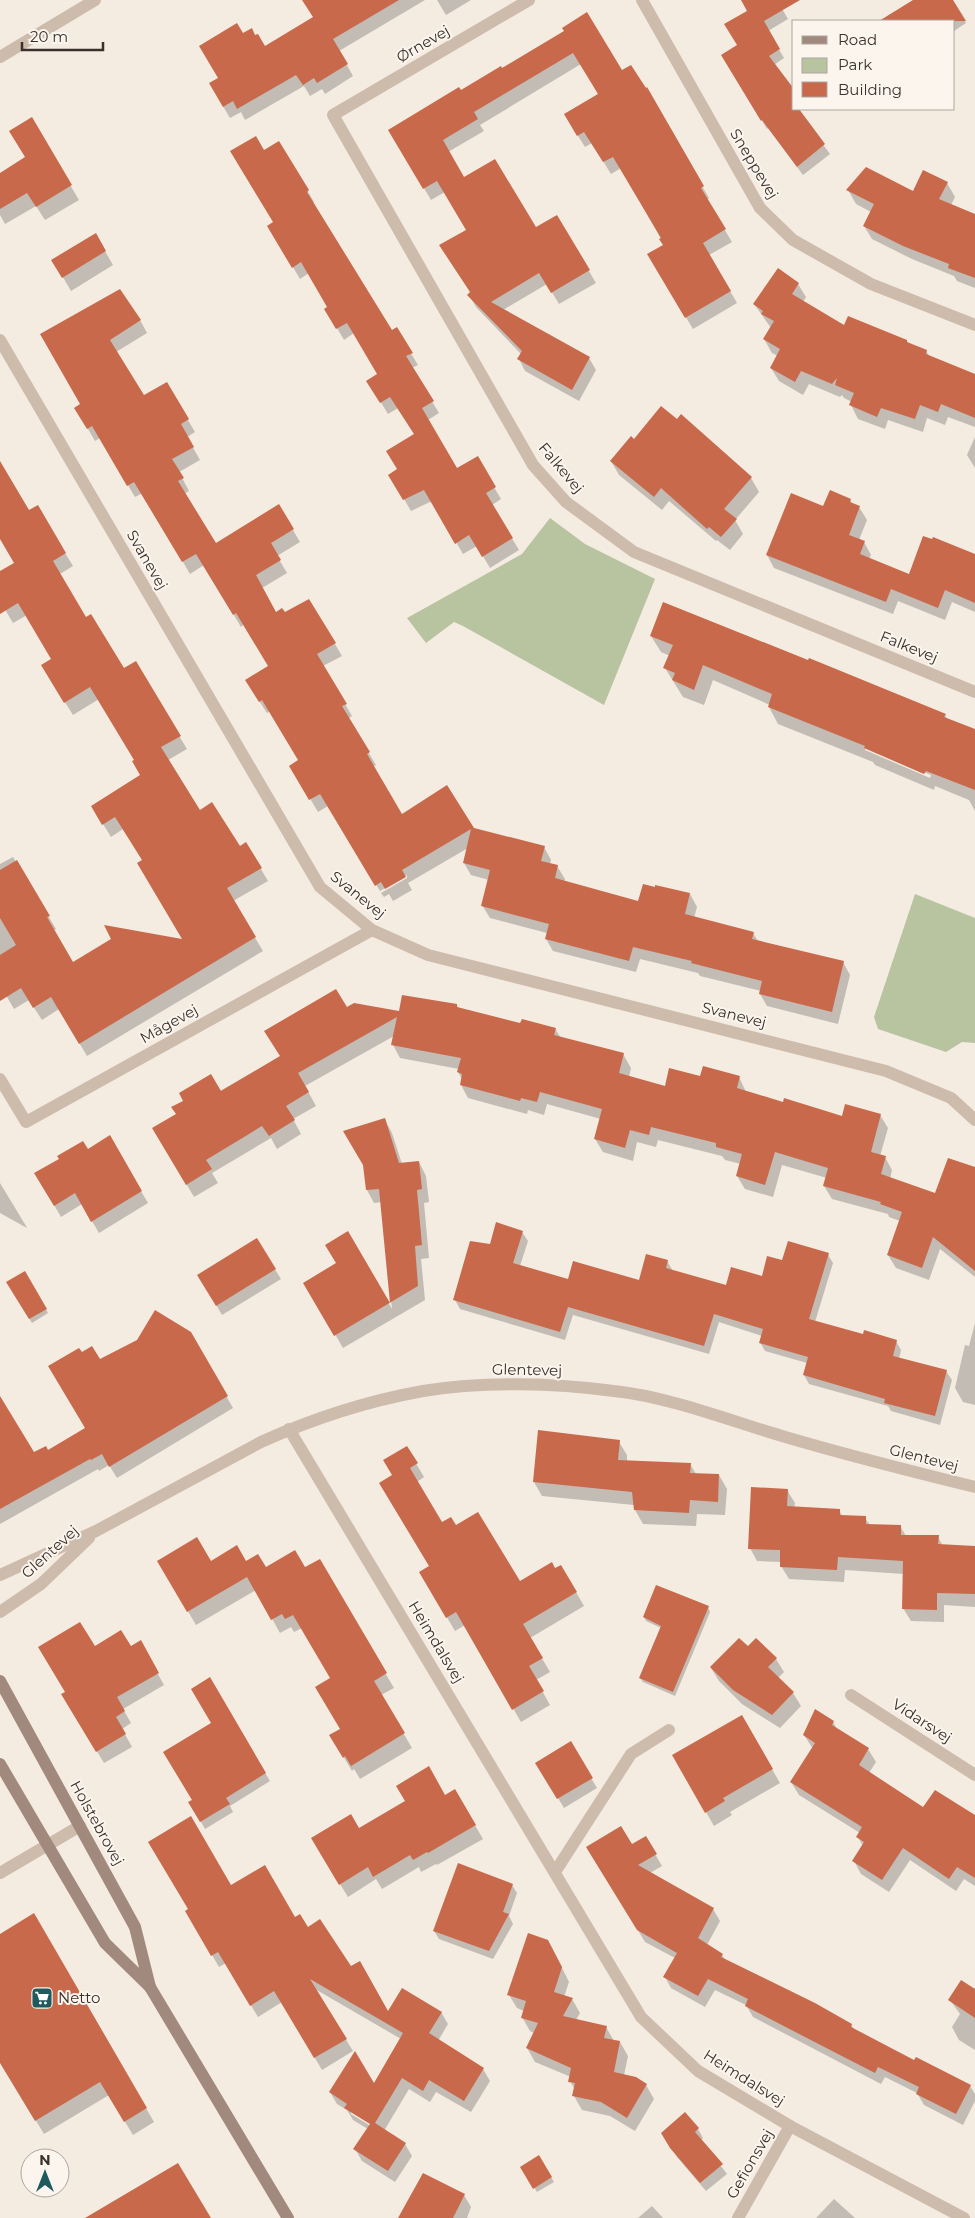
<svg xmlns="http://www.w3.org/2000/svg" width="975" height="2218" font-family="Montserrat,sans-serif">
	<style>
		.green { fill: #b8c4a0 }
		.shadow { fill: #0003; fill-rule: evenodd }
		.building { fill: #c8694b }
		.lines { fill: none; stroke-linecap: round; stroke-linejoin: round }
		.minor { stroke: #cdbbac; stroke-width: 12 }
		.tertiary { stroke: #cdbbac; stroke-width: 12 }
		.secondary { stroke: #a18a7d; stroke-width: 12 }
		.labels { text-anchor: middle; stroke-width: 4; stroke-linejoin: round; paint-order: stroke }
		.street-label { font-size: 15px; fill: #3b302b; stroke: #fbf5ee }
		.poi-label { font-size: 15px; fill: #3b302b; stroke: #fbf5ee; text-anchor: start }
	</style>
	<rect width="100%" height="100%" fill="#f4ebe1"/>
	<!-- green -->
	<g class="green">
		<path d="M550 518 585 544 655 579 604 705 463 626 454 622 426 643 407 618 522 554Z"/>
		<path d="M915 894 975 918V1043L962 1042 946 1052 878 1029 874 1017Z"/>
	</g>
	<!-- shadow -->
	<g class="shadow">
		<path d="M304 0H425L339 51 353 76 325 94 322 89 310 96 304 86 245 120 241 112 230 118 210 84 220 78 243 35 265 48 314 18Z"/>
		<path d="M437 0H471L446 15Z"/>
		<path d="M743 0H777L788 19 768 31 784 58 774 65 794 109H797L830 154 803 175 768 128 767 129 722 55 738 46 749 11Z"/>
		<path d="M916 0H951L966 23 954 31V21H881Z"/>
		<path d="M566 32 621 72 670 132 709 198 707 200 732 242 709 255 737 303 693 329 648 254 665 246 621 168 611 174 592 143 585 147 565 115 599 94 581 64 480 125 484 131 448 152 463 179 535 229 556 216 596 283 559 304 547 284 503 310 589 358 596 370 579 401 525 371 519 359 521 354 476 307 469 295 471 293 468 230 445 192 431 200 390 131 502 70Z"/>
		<path d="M31 119 79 200 45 220 36 206 5 224 0 215V174L27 158Z"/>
		<path d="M279 143 314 202 312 203 392 331 396 329 418 365 412 368 439 413 428 420 457 469 477 458 501 499 492 505 519 550 490 568 477 546 463 554 432 501 411 511 390 475 398 470 415 435 398 408 388 414 368 381 379 374 354 333 344 340 326 309 329 307 309 273 300 279 269 227 275 223 264 152Z"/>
		<path d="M947 183 955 197 951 205 975 215V288L957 281 954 276 912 259 872 239 864 226 871 212 856 204 848 190 913 192Z"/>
		<path d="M95 234 113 265 71 291 53 260Z"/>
		<path d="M798 284 806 297 803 302 845 327 907 341 908 344 926 351 930 357 975 375V427L948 417 945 425 927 418 923 432 888 420 885 429 858 419 851 405 852 402 844 398 842 395 840 397 809 384 803 395 779 381 771 368 778 356 772 353 764 339 771 328 754 304Z"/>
		<path d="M140 320 147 333 116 352 143 397 166 383 195 432 187 437 200 460 179 472 189 491 184 494 215 544 279 506 300 542 277 556 287 573 262 588 276 614H284L309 600 342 656 323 666 352 716 348 719 376 765 373 767 402 816 473 829 544 847 551 860 550 864 557 866 565 879 564 882 639 902 690 894 697 907 694 918 753 933 758 941 843 962 850 975 838 1024 767 1006 760 994 761 991 700 976 698 973 640 959 636 972 553 951 546 939 547 933 490 918 482 905 489 880 471 875 464 863 468 848 408 883 412 890 393 901 389 894 384 897 381 893 407 878V875L380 891 328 806 318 812 291 766 300 761 271 711 267 713 254 693 270 666 244 624 241 627 204 565 190 574 143 493 135 497 100 438 95 441 76 408 82 404 42 334Z"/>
		<path d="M677 421 751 478 759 492 735 520 743 534 730 550 717 540 716 541 669 501 662 510 619 475 611 461 634 441Z"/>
		<path d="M975 437V468L967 455Z"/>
		<path d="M0 464 28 512 37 507 73 566 60 574 86 619 123 670 135 663 187 749 168 760 199 811 239 848 246 844 268 881 233 901 263 951 87 1056 59 1009 42 1020 29 1000 14 1009 0 985V864L13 857 56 929 53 931 72 963 184 941 143 861 123 829 111 837 100 819 142 776 135 761 99 699 73 715 50 678 53 659 27 615 13 623 0 601V573L16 563 0 537Z"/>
		<path d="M850 500 853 505 859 507 867 520 859 540 864 542 871 555 869 559 910 576 975 555V612L952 602 945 620 898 601 893 614 774 568 767 555 824 507Z"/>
		<path d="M651 636 945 715 947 719 975 730V811L969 800 935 786 934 790 875 765 873 762 778 724 769 707 770 705 713 680 704 705 683 697 665 668 670 656 661 652ZM865 748 931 775 930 778 865 750Z"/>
		<path d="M457 1005 458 1008 521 1024 555 1029 561 1038 623 1054 631 1068 629 1077 666 1087 701 1078 739 1077 746 1092 784 1103 843 1118 880 1115 888 1128 880 1156 885 1157 892 1170 890 1179 936 1195 975 1173V1277L940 1249 929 1280 896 1268 888 1255 900 1221 889 1217 888 1214 832 1199 824 1186 827 1178 782 1165 773 1197 745 1189 737 1176 741 1164 725 1160 722 1156 658 1140 656 1147 637 1142 633 1161 603 1152 595 1139 601 1119 547 1104 544 1115 528 1110 527 1114 468 1098 461 1085 462 1079 458 1072 459 1069 400 1058 393 1045 394 1036 305 1086 316 1106 293 1119 301 1134 277 1149 271 1138 212 1173 218 1183 194 1197 154 1129 281 1056 347 1009 400 1012Z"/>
		<path d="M385 1120 392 1133 402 1164 419 1162 426 1176 429 1202 424 1203 429 1258 421 1259 425 1300 343 1348 305 1283 337 1264 347 1233 392 1309 382 1202 374 1203 367 1190Z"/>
		<path d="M109 1137 148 1203 99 1233 82 1204 61 1217 36 1174 87 1150Z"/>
		<path d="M0 1183 26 1226 27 1228 0 1213Z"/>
		<path d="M522 1232 528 1241 520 1266 569 1281H639L667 1261 673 1271 727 1287 762 1278 783 1262 828 1255 833 1263 815 1322 864 1336 896 1341 901 1350 899 1359 946 1371 952 1380 940 1425 891 1411 888 1406 809 1384 804 1375 807 1363 765 1351 760 1342 762 1336 719 1322 709 1354 573 1315 565 1340 460 1309 455 1300 491 1246Z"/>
		<path d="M257 1240 281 1279 222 1315 199 1275Z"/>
		<path d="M25 1272 48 1313 32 1323 8 1283Z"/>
		<path d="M975 1323V1405L963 1402 955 1388 965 1345 969 1346Z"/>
		<path d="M190 1333 233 1408 117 1478 109 1465 99 1471 98 1469 0 1524V1398L33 1454 48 1451 87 1428 82 1353 99 1360Z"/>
		<path d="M539 1432 619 1442 627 1455V1461L690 1464 696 1474 719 1475 727 1489 725 1515 697 1514 696 1526 643 1524 635 1510 634 1505 542 1496 534 1482Z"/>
		<path d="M407 1448 424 1477 417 1482 442 1523 456 1527 520 1583 561 1566 584 1606 530 1638 550 1672 536 1680 550 1705 521 1722 465 1625 455 1631 420 1572 430 1566 393 1476Z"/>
		<path d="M787 1490 795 1503 794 1508 839 1510 843 1517 865 1518 870 1525 900 1526 906 1536 938 1537 943 1546 975 1547V1607L944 1605V1622L911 1621 903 1608 904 1574 845 1570 844 1582 789 1579 781 1566V1562L757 1561 750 1548Z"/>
		<path d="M319 1561 394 1688 381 1695 412 1748 360 1779 354 1769 352 1771 331 1736 341 1729 332 1679 302 1628 294 1632 291 1627 280 1633 256 1590 196 1625 159 1562 246 1563 266 1569H305Z"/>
		<path d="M708 1607 710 1612 675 1696 643 1682 640 1678 661 1628 646 1621 644 1617Z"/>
		<path d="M140 1642 164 1685 123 1709 131 1723 122 1729 132 1747 104 1763 63 1695 66 1693 94 1648H130Z"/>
		<path d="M748 1648 776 1659 784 1672 778 1678 793 1693 801 1706 780 1728 742 1704 719 1681 711 1668Z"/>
		<path d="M209 1679 270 1781 230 1806 233 1812 205 1829 190 1802 194 1800 213 1724Z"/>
		<path d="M742 1717 780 1783 730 1812 732 1815 714 1826 674 1756Z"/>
		<path d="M833 1722 837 1729 868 1749 876 1762 869 1773 924 1809 975 1817V1886L964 1879 956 1891 910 1860 889 1892 861 1874 854 1861 863 1846 858 1837 860 1833 799 1795 791 1782 813 1749 804 1735Z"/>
		<path d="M570 1743 597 1788 564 1808 537 1763Z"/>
		<path d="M455 1791 483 1839 437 1865 436 1864 421 1872 419 1867 382 1889 376 1879 348 1897 320 1851 406 1802 445 1797Z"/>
		<path d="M645 1837 662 1866 650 1873 713 1909 720 1921 707 1945 722 1955 726 1961 851 2025 855 2030 915 2062 970 2086 975 2094V2101L963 2125 924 2105 917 2093 885 2077 881 2084 753 2017 746 2005 715 1990 705 2007 671 1988 665 1977 675 1958 645 1942 595 1859 632 1845Z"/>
		<path d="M512 1885 517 1893 509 1916 513 1924 493 1959 439 1939 434 1931Z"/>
		<path d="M230 1886 295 1918 350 1968 388 2013 441 2012 448 2024 438 2041 483 2069 490 2081 471 2112 436 2092 430 2102 409 2089 384 2131 405 2144 412 2156 395 2182 362 2161 355 2149 368 2129 353 2120 347 2110 337 2104 330 2092 374 2086 401 2039 315 1989 353 2051 322 2070 282 2002 258 2017 226 1963 219 1967 187 1912ZM351 2111 376 2126 374 2128 351 2114Z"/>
		<path d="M34 1915 154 2122 133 2135 109 2095 44 2134 0 2061V1935Z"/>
		<path d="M556 1956 569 1982 564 1997 572 1999 580 2013 576 2020 606 2027 614 2041 620 2042 628 2056 624 2075 646 2085 654 2099 635 2131 610 2116 582 2110 574 2096 575 2090 570 2081 571 2077 535 2062 527 2048 534 2033 530 2031 522 2017 524 2011 517 2008 509 1995Z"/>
		<path d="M975 1988V2050L959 2040 952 2027 960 2014 950 2000Z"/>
		<path d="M698 2129 703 2138 701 2140 727 2174 706 2191 677 2157 668 2143Z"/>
		<path d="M539 2157 554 2182 537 2192 522 2167Z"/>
		<path d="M464 2195 471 2207 467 2218H401Z"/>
		<path d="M834 2199 855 2218H816Z"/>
		<path d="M652 2206 663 2218H638Z"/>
	</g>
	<!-- building -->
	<g class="building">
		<path d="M302 0H399L333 39 348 64 317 83 314 78 303 85 296 75 237 109 233 101 223 107 209 83 218 78 199 46 237 23 243 33 252 28 255 35 258 34 265 46 313 17Z"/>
		<path d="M741 0H800L764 21 780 49 769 56 794 89V109H799L825 144 797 167 762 120 761 121 721 55 737 45 724 24 747 11Z"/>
		<path d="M913 0H953L966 21H879Z"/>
		<path d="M587 12 622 70 631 65 646 88 647 87 704 186 701 188 726 229 703 243 731 291 685 318 647 254 663 245 659 239 661 238 613 157 603 162 584 132 577 136 564 114 598 94 573 53 474 112 478 119 443 140 464 177 495 159 536 227 557 215 590 270 551 293 539 273 491 302 590 357 572 390 517 359 522 351 467 295 470 292 439 245 466 230 437 181 423 189 388 130 459 87 461 90 501 66 502 68 564 31 562 28Z"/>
		<path d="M32 117 72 185 36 207 27 193 0 209V173L25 157 9 131Z"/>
		<path d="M256 136 264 150 279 141 309 190 307 192 392 330 397 327 413 353 406 356 434 401 422 408 457 468 478 456 496 487 486 493 513 538 482 557 469 535 455 544 424 490 403 500 388 475 397 469 386 451 414 434 390 397 380 403 366 381 377 374 347 323 336 329 324 309 327 307 301 262 292 268 267 226 273 222 230 151Z"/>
		<path d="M866 167 913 191 923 170 948 182 939 199 975 214V278L948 268 949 264 903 246 863 226 874 204 846 190Z"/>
		<path d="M96 233 106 251 62 278 51 260Z"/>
		<path d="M778 268 799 283 792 294 844 325 848 316 907 340V342L927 350 926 354 975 374V418L941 404 938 412 920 405 915 419 881 408 877 417 849 405 854 393 835 385 837 378 832 384 801 371 795 382 770 368 780 349 763 339 774 321 761 314 763 311 753 304Z"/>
		<path d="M120 289 141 320 110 340 144 395 167 382 189 419 181 424 194 447 172 459 184 478 178 481 216 543 279 504 294 529 271 543 281 560 256 575 276 612 282 608 285 612 309 599 336 643 317 654 347 704 342 706 370 752 367 754 402 814 447 785 474 828 545 846 541 861 558 865 555 878 638 901 643 884 655 887V885L690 893 685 914 754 932 752 939 844 961 832 1012 759 994 762 981 691 963 692 961 633 947 629 961 545 939 549 924 481 906 490 870 463 863 471 829 402 870 406 877 385 889 381 882 375 886 320 794 309 800 289 766 298 760 262 700 259 702 245 680 268 666 236 613 233 615 196 554 182 562 134 482 127 486 92 426 87 429 74 408 80 404 40 334Z"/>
		<path d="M661 406 677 419 681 414 752 477 724 509 737 519 721 537 709 527 707 529 661 488 654 497 610 461 631 436 634 439Z"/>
		<path d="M0 461 29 510 38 505 66 553 53 561 86 617 91 614 124 668 136 661 181 736 161 747 200 810 212 802 240 846 246 842 262 868 227 888 256 937 79 1044 51 997 33 1008 21 988 0 1001V955L16 945 0 918V870L17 860 50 916 47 917 73 962 111 939 104 925 182 939 137 863 142 860 115 817 102 825 91 806 140 775 132 761 134 760 90 687 64 703 41 665 51 659 18 603 0 614V571L14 563 0 539Z"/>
		<path d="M830 490 851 499 850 502 860 506 849 535 865 541 860 554 909 574 923 536 932 539 933 537 975 554V603L945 590 938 608 891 589 886 602 766 555 791 493 823 506Z"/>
		<path d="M663 602 808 660 809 658 946 714 944 717 975 729V790L926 771 924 774 864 748 865 746 768 707 772 694 703 665 694 690 672 680 675 673 663 668 673 645 650 636Z"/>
		<path d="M336 989 347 1007 354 1003 399 1011 402 995 457 1004V1007L520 1023 522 1019 556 1028 554 1035 624 1053 619 1073 665 1086 669 1068 700 1076 703 1066 740 1076 737 1088 783 1102 784 1098 842 1116 845 1104 881 1114 871 1152 886 1156 881 1174 935 1193 948 1158 975 1167V1271L933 1237 922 1268 887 1255 902 1212 880 1204 881 1202 823 1186 828 1168 775 1152 765 1185 736 1176 742 1154 716 1147V1143L651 1127 649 1135 630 1130 625 1148 594 1139 602 1109 540 1092 537 1102 521 1098 520 1101 460 1085 462 1074 457 1072 461 1058 391 1045 397 1017 298 1073 309 1092 286 1106 295 1120 269 1136 262 1126 206 1160 212 1169 186 1185 152 1128 176 1114 171 1107 183 1101 179 1093 211 1074 221 1091 280 1056 264 1031Z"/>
		<path d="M385 1118 399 1163 419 1161 422 1189 417 1190 422 1245 415 1246 418 1286 334 1336 303 1283 336 1263 325 1245 348 1231 390 1303 379 1189 366 1190 363 1165 343 1131Z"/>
		<path d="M110 1135 142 1191 91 1222 75 1193 54 1206 34 1173 59 1159 57 1156 83 1141 88 1149Z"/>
		<path d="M496 1222 523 1231 513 1263 568 1279 573 1261 639 1280 646 1254 668 1260 666 1268 726 1285 731 1267 762 1276 767 1256 782 1260 788 1241 829 1253 809 1319 863 1334 864 1330 897 1340 893 1356 947 1370 935 1416 884 1403 885 1399 803 1375 808 1357 759 1343 763 1329 714 1314 704 1346 568 1307 560 1332 453 1300 470 1241 490 1244Z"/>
		<path d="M257 1238 276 1269 216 1306 197 1275Z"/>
		<path d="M25 1271 47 1309 29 1319 6 1282Z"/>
		<path d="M155 1310 191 1332 228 1396 109 1467 102 1454 91 1460 90 1459 0 1509V1396L34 1452 46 1446 48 1450 85 1428 48 1366 79 1348 82 1352 92 1346 100 1359 137 1340Z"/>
		<path d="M538 1430 620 1440 618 1460 691 1463 690 1473 719 1474 718 1502 690 1500 689 1513 634 1510 632 1492 533 1482Z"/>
		<path d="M407 1446 418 1463 410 1468 442 1522 451 1517 456 1525 478 1512 520 1581 552 1562 555 1568 561 1565 577 1592 523 1624 543 1658 529 1666 544 1691 512 1710 456 1612 446 1618 419 1572 429 1566 379 1483 392 1475 383 1460Z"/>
		<path d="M751 1487 788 1489 787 1506 840 1509V1515L866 1516V1524L901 1525V1535H939L938 1544 975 1546V1594L937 1593V1610L902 1609 903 1561 838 1557 837 1570 780 1567V1550L748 1549Z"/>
		<path d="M197 1537 211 1561 237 1545 246 1561 258 1554 266 1567 295 1550 305 1567 320 1559 387 1673 374 1681 405 1733 351 1766 345 1756 343 1758 329 1735 340 1729 315 1687 330 1678 293 1615 285 1619 282 1614 271 1620 247 1577 187 1612 157 1561Z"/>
		<path d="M656 1585 709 1606 673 1692 639 1678 661 1626 643 1617Z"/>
		<path d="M80 1622 95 1646 121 1630 131 1646 141 1640 159 1673 117 1697 125 1711 116 1717 126 1734 96 1752 61 1694 65 1692 38 1647Z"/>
		<path d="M739 1638 748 1646 756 1638 777 1658 768 1667 794 1692 772 1715 733 1690 710 1667Z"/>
		<path d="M210 1677 266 1773 226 1798 230 1804 200 1822 188 1802 192 1800 163 1752 211 1723 191 1689Z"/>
		<path d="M815 1709 834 1721 832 1725 869 1748 859 1765 923 1807 935 1790 975 1815V1878L957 1867 949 1879 903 1848 882 1880 852 1861 864 1842 856 1837 862 1827 790 1782 815 1743 803 1735Z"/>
		<path d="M742 1715 773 1769 723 1798 725 1801 705 1813 672 1755Z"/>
		<path d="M571 1741 593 1778 557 1799 535 1763Z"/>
		<path d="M429 1766 445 1795 455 1789 476 1825 428 1853 427 1852 413 1860 410 1855 373 1877 368 1867 339 1885 311 1838 351 1814 359 1828 405 1801 396 1786Z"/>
		<path d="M191 1816 231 1885 265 1865 295 1917 300 1914 308 1927 320 1919 351 1966 360 1961 388 2011 402 1988 442 2012 429 2033 484 2068 464 2101 429 2080 423 2091 402 2078 375 2123 406 2143 388 2171 353 2149 370 2124 344 2108 347 2104 329 2092 355 2051 374 2083 403 2033 310 1979 347 2039 314 2058 274 1991 250 2006 218 1952 211 1956 185 1911 188 1909 148 1842Z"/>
		<path d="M621 1826 632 1844 646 1836 657 1854 638 1865 714 1908 698 1938 723 1954 721 1957 815 2003 852 2024 851 2027 914 2060 916 2057 971 2085 956 2114 916 2094 919 2087 878 2067 875 2073 836 2053 745 2006 748 1999 708 1979 698 1996 663 1977 677 1953 637 1930 586 1847Z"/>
		<path d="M458 1863 513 1884 503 1912 509 1914 489 1951 433 1931Z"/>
		<path d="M34 1913 147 2108 124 2122 100 2082 35 2121 0 2063V1934Z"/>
		<path d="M528 1933 548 1940 562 1967 554 1992 573 1998 563 2016 607 2026 604 2038 620 2041 614 2072 636 2077 647 2084 627 2118 601 2102 572 2096 575 2083 568 2082 571 2068 526 2048 538 2023 521 2018 526 2001 507 1995Z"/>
		<path d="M961 1980 975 1989V2018L948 2000Z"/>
		<path d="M685 2112 699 2128 695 2132 723 2164 700 2183 670 2148 661 2133Z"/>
		<path d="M539 2155 552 2177 533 2189 520 2167Z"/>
		<path d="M178 2163 211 2218H85Z"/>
		<path d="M423 2173 465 2194 453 2218H398Z"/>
	</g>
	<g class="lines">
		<!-- minor -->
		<g class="minor">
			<path d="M529 0 333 115 533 465 566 502 634 552 975 692"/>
			<path d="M642 0 760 208 793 240 871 284 975 325"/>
			<path d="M0 340 320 887 372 930 428 955 886 1071 951 1098 975 1120"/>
			<path d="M0 1079 26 1122 372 930"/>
			<path d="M289 1429 641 2017 698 2071 790 2126 964 2218"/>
			<path d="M851 1695 975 1775"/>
			<path d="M555 1872 631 1754 669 1730"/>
			<path d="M0 1873 80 1826"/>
			<path d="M738 2218 790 2126"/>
		</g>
		<!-- tertiary -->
		<g class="tertiary">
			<path d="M0 57 95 0"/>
			<path d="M0 1575 96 1531 261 1442C312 1419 367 1401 423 1391 483 1381 554 1383 614 1391 670 1397 728 1420 782 1436 846 1455 910 1471 975 1487"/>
			<path d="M0 1612 41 1584 89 1538"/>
		</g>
		<!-- secondary -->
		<g class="secondary">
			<path d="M0 1681 135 1927 150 1987"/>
			<path d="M0 1764 105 1943 150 1987 288 2218"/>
		</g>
	</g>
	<!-- icons -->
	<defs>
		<g id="supermarket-square" transform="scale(1.125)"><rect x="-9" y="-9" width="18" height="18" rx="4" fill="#1f5a5e" stroke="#fbf5ee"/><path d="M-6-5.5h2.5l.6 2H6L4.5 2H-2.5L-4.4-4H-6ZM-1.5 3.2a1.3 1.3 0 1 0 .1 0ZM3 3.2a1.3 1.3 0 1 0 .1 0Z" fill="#fff"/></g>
	</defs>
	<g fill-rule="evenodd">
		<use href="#supermarket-square" x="42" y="1998"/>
	</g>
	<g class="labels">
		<!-- street labels -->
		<g class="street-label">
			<text transform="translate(423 44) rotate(-30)" y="5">Ørnevej</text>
			<text transform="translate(754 164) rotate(59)" y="5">Sneppevej</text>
			<text transform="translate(561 468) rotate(50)" y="5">Falkevej</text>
			<text transform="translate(147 560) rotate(60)" y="5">Svanevej</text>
			<text transform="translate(909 647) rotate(22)" y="5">Falkevej</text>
			<text transform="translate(358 895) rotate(39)" y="5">Svanevej</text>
			<text transform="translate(734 1015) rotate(14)" y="5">Svanevej</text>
			<text transform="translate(169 1024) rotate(-29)" y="5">Mågevej</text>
			<text transform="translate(527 1370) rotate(1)" y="5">Glentevej</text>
			<text transform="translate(924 1458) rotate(14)" y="5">Glentevej</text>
			<text transform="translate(50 1552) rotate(-42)" y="5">Glentevej</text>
			<text transform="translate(436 1642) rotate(59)" y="5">Heimdalsvej</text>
			<text transform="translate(922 1721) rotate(33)" y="5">Vidarsvej</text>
			<text transform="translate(97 1823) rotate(61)" y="5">Holstebrovej</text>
			<text transform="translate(744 2078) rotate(32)" y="5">Heimdalsvej</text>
			<text transform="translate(750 2164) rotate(-60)" y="5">Gefionsvej</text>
		</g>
		<!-- poi labels -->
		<g class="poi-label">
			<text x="58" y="2003">Netto</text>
		</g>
	</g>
	<!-- legend -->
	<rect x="792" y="20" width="162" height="90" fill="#fbf5ee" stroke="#aea6a0"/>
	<rect x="802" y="36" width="25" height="8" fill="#a18a7d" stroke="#aea6a0"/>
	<text x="838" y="45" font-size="15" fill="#3b302b">Road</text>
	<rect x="802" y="58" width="25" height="15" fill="#b8c4a0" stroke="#aea6a0"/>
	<text x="838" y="70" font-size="15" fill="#3b302b">Park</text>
	<rect x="802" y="82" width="25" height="15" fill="#c8694b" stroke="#aea6a0"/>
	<text x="838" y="95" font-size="15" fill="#3b302b">Building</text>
	<!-- north arrow -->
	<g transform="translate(45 2173)"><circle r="24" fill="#fbf5ee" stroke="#aea6a0"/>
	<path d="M0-4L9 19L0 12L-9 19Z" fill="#1f5a5e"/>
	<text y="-8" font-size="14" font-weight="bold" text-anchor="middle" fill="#3b302b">N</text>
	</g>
	<!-- scale -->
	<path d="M22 42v8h81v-8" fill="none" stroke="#3b302b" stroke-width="2.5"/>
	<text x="30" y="42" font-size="15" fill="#3b302b" stroke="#fbf5ee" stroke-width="4" paint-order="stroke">20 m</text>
</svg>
